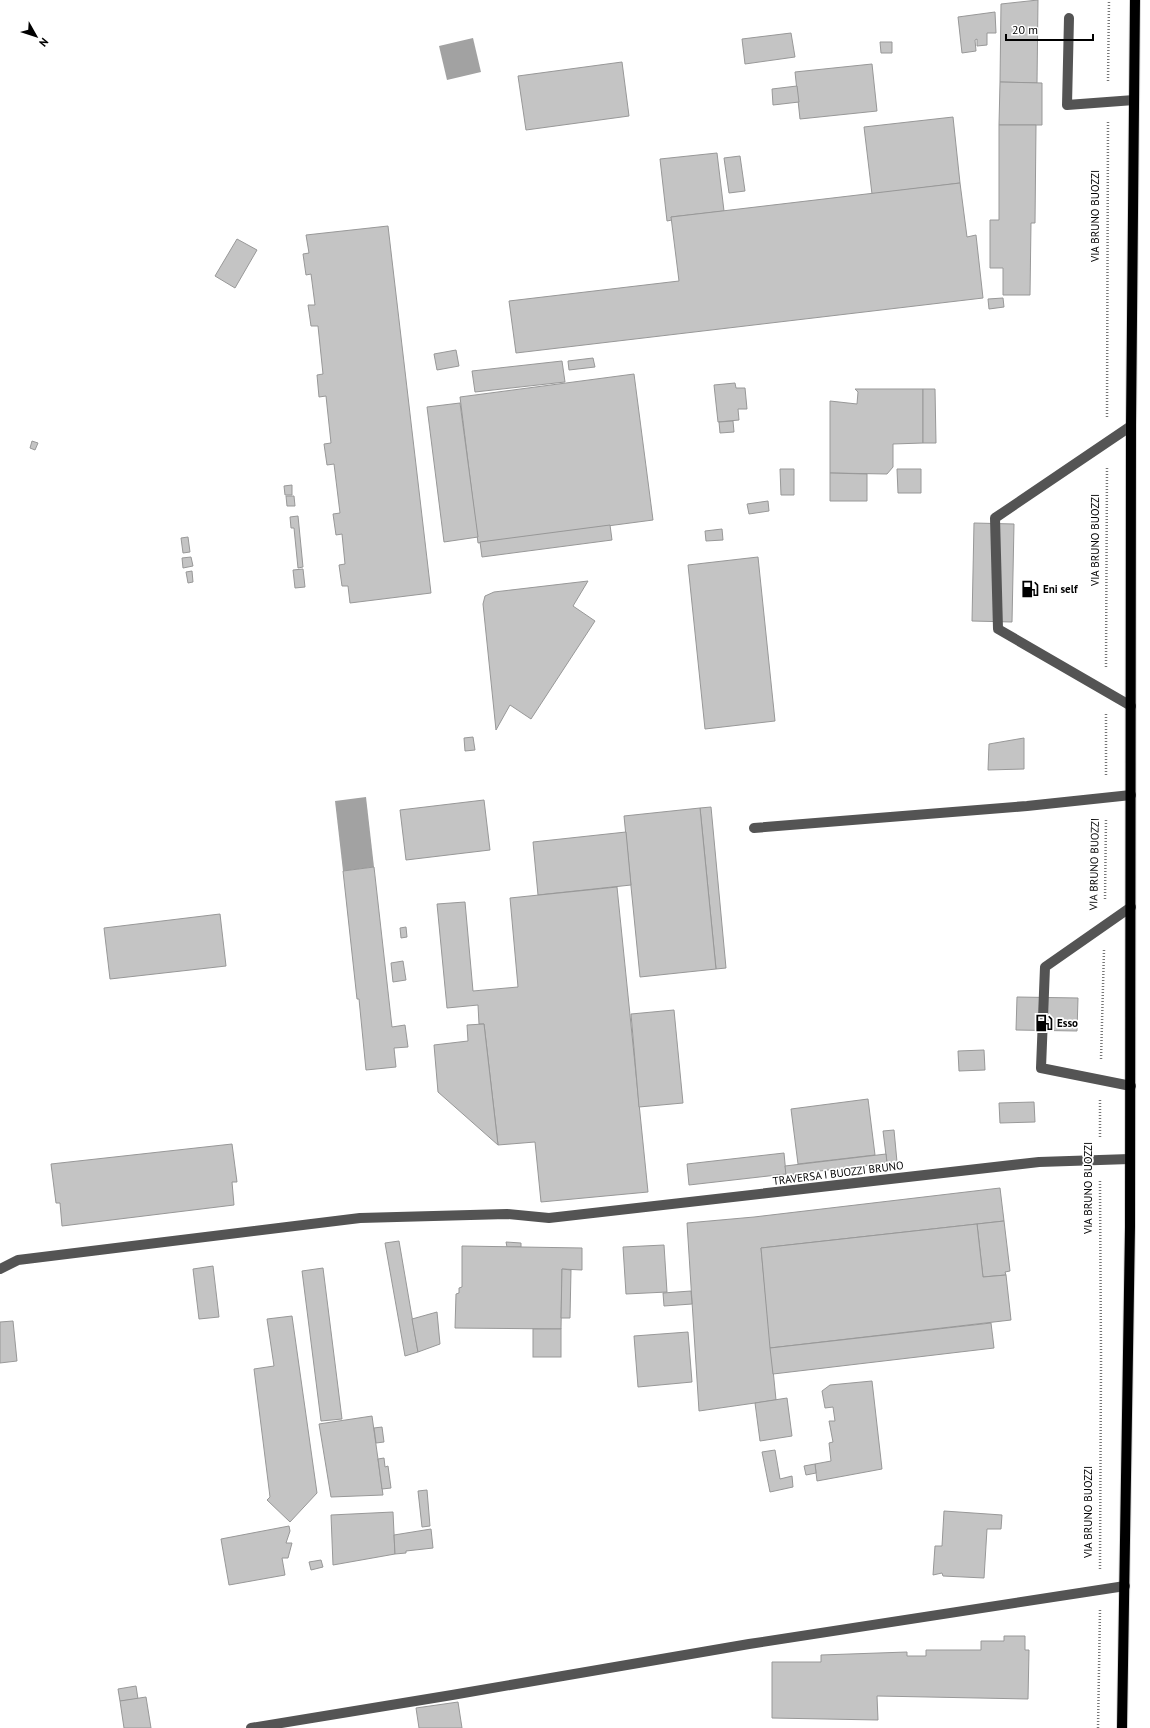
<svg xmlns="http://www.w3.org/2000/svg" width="1150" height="1728" font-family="'PT Sans',sans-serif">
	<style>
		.water { fill: #a2a2a2 }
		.building { fill: #c4c4c4; stroke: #989898 }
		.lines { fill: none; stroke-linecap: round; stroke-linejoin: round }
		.major-casing { stroke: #dbdbdb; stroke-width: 12 }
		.path { stroke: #767676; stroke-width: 2.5; stroke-dasharray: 1 2; stroke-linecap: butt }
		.minor { stroke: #545454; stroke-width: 10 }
		.major { stroke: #000; stroke-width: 10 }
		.labels { text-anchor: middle; stroke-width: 3.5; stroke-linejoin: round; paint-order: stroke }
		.street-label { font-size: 11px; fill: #000; stroke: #fff }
		.poi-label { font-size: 11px; font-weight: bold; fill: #000; stroke: #fff; text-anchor: start }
	</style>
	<rect width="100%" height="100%" fill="#fff"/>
	<!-- water -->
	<g class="water">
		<path d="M473 38 481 72 447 80 439 46Z"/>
		<path d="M366 797 374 867 343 871 335 801Z"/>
	</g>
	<!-- building -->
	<g class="building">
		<path d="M1038 0 1037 83 1000 82 1001 4Z"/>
		<path d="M995 12 996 33H987V45L977 46V39L975 40 976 51 962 53 958 17Z"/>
		<path d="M791 33 795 57 745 64 742 39Z"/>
		<path d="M880 42H892V53H881Z"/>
		<path d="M622 62 629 116 526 130 518 76Z"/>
		<path d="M872 64 877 111 800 119 795 72Z"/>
		<path d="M1000 82 1042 83V125H999Z"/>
		<path d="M797 86 799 102 773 105 772 89Z"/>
		<path d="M953 117 960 183 872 194 864 127Z"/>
		<path d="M999 125H1036L1035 223H1031L1030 295H1003V268H990V220H999Z"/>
		<path d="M717 153 724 211 671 217 672 220 667 221 660 159Z"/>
		<path d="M740 156 745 191 729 193 724 158Z"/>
		<path d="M960 183 967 237 976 235 983 298 516 353 509 301 679 281 671 217Z"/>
		<path d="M388 226 431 593 350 603 348 586H342L339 565 345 564 342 534 336 535 333 514 340 513 334 464 327 465 324 444 331 443 326 396 319 397 317 375 323 374 318 326H311L308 305H315L311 274 306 275 303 254 309 253 306 235Z"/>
		<path d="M237 239 257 250 235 288 215 276Z"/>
		<path d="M1003 298 1004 307 989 309 988 299Z"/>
		<path d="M456 350 459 366 437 370 434 354Z"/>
		<path d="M593 358 595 367 569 370 568 361Z"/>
		<path d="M562 361 565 382 475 392 472 371Z"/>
		<path d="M634 374 653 520 478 543 460 397Z"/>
		<path d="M735 383 736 388H745L747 409H738L739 420 718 422 714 385Z"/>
		<path d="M855 389H923V443L893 444V467L887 474 830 473V401L857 404 858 392Z"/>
		<path d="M923 389H935L936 443H923Z"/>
		<path d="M460 403 478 537 444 542 427 407Z"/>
		<path d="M733 421 734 432 720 433 719 422Z"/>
		<path d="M32 441 38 443 35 450 30 448Z"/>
		<path d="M780 469H794V495H781Z"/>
		<path d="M897 469H921V493H898Z"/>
		<path d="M830 473 867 474V501H830Z"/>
		<path d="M292 485V495H285L284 486Z"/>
		<path d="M286 496H294L295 506H287Z"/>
		<path d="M768 501 769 511 749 514 747 504Z"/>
		<path d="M298 516 303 567 298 568 294 528H291L290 517Z"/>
		<path d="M974 523 1014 524 1012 622 972 621Z"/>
		<path d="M610 525 612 540 482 557 480 542Z"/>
		<path d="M722 529 723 540 706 541 705 531Z"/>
		<path d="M188 537 190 552 183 553 181 538Z"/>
		<path d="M191 557 193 566 183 568 182 558Z"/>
		<path d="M758 557 775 721 705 729 688 565Z"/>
		<path d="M303 569 305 587 295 588 293 570Z"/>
		<path d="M192 571 193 582 188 583 186 572Z"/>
		<path d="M588 581 573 606 595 621 531 719 510 705 496 730 483 604 485 596 494 592Z"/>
		<path d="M473 737 475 750 465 751 464 738Z"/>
		<path d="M1024 738V769L988 770 989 744Z"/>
		<path d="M484 800 490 850 406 860 400 810Z"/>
		<path d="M711 807 726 968 716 969 700 808Z"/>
		<path d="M700 808 716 969 640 977 624 816Z"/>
		<path d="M626 832 631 885 538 895 533 842Z"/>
		<path d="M374 867 392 1027 405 1025 408 1047 394 1048 396 1067 366 1070 359 999H357L343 871Z"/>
		<path d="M617 887 648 1192 541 1202 535 1142 498 1145 484 1024H479L478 1005 447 1008 437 904 465 902 473 991 518 987 510 898Z"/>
		<path d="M220 914 226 966 110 979 104 928Z"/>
		<path d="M406 927 407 937 401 938 400 928Z"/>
		<path d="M403 961 406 980 393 982 391 963Z"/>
		<path d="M1017 997 1078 998 1077 1031 1016 1030Z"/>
		<path d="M674 1010 683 1103 639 1107 631 1014Z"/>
		<path d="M484 1024 498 1145 438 1092 434 1045 468 1041 467 1025Z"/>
		<path d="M984 1050 985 1070 959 1071 958 1051Z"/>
		<path d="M868 1099 875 1155 798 1164 791 1109Z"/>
		<path d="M1034 1102 1035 1122 1000 1123 999 1103Z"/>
		<path d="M894 1130 897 1162 887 1163 883 1131Z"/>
		<path d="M232 1144 237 1182H232L234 1205 62 1226 60 1203H56L51 1164Z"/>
		<path d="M784 1153 786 1174 689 1185 687 1164Z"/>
		<path d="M886 1154 887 1163 786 1175 785 1166Z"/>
		<path d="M1000 1188 1004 1221 761 1248 776 1400 699 1411 687 1223 754 1217Z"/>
		<path d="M1004 1221 1010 1271 1005 1272 1006 1275 983 1277 977 1224Z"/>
		<path d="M977 1224 983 1277 1006 1275 1011 1320 770 1348 761 1248Z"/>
		<path d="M399 1241 418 1352 405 1356 385 1243Z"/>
		<path d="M506 1242 521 1243V1247H507Z"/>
		<path d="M664 1245 667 1292 626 1294 623 1247Z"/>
		<path d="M462 1246 582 1248V1270L562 1269 561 1329 455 1328 456 1294 459 1293V1288L462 1287Z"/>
		<path d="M213 1266 219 1317 199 1319 193 1269Z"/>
		<path d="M323 1268 342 1419 321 1421 302 1271Z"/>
		<path d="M562 1269 571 1270 570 1318H561Z"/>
		<path d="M691 1291 692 1304 664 1306 663 1293Z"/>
		<path d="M437 1312 440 1344 418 1352 412 1319Z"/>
		<path d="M292 1316 317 1493 290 1522 267 1500 270 1497 254 1369 274 1366 267 1319Z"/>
		<path d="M13 1321 17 1361 0 1363V1322Z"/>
		<path d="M991 1323 994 1348 773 1374 770 1348Z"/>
		<rect x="533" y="1329" width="28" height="28"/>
		<path d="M688 1332 692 1382 638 1387 634 1336Z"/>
		<path d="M872 1381 882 1469 817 1481 815 1464 831 1461 829 1443 833 1442 829 1421H835L833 1407 825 1408 822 1391 830 1385Z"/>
		<path d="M787 1398 792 1436 760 1441 755 1403Z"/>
		<path d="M372 1416 383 1495 331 1497 319 1424Z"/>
		<path d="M382 1427 384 1442 376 1443 374 1428Z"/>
		<path d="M775 1450 780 1479 792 1476 793 1487 770 1492 762 1452Z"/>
		<path d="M384 1458 385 1467 388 1466 391 1488 382 1489 378 1459Z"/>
		<path d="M815 1464 816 1473 806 1475 804 1466Z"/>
		<path d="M427 1490 430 1526 422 1527 418 1491Z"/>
		<path d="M944 1511 1002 1515 1001 1529H987L984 1578 943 1576 942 1573 933 1575 935 1546H942Z"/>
		<path d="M393 1512 395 1554 333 1565 331 1515Z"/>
		<path d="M289 1526 290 1531 286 1543H292L288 1558H282L285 1575 229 1585 221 1539Z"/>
		<path d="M431 1529 433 1548 406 1551V1553L395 1554 394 1535Z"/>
		<path d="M321 1560 323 1567 311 1570 309 1562Z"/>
		<path d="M1004 1636H1025V1650H1029L1028 1699 877 1696 878 1720 772 1718V1662H821V1655L907 1652V1656H926V1650H981V1641H1004Z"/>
		<path d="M136 1686 138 1699 120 1701 118 1689Z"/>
		<path d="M146 1697 151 1728H124L120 1701Z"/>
		<path d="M458 1702 462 1728H419L416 1708Z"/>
	</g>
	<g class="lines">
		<!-- major casing -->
		<g class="major-casing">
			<path id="major" d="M1122 1728 1130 1227 1131 426 1135 0"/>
		</g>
		<!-- path -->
		<g class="path">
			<path d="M1108 81 1109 0"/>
			<path d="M1107 417 1108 122"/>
			<path d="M1106 667 1107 466"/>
			<path d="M1106 714V777"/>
			<path d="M1105 899 1106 818"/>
			<path d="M1101 1059 1104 950"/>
			<path d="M1100 1100V1139"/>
			<path d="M1100 1569 1101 1360 1100 1180"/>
			<path d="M1098 1728 1100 1610"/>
		</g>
		<!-- minor -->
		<g class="minor">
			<path d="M1069 18 1067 105 1134 100"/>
			<path d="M1131 706 998 629 995 518 1131 426"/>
			<path d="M754 828 1027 806 1131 795"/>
			<path d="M1131 1086 1041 1068 1045 967 1131 907"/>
			<path d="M0 1269 18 1260 360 1218 507 1214 549 1218 1039 1162 1130 1159"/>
			<path d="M251 1728 452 1695 749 1644 1125 1586"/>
		</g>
		<!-- major -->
		<use href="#major" class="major"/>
	</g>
	<!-- icons -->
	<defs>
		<g id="fuel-bare" transform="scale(1.38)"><path d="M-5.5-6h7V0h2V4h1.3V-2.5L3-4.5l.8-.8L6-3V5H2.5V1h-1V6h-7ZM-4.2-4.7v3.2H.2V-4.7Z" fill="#000" stroke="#fff" stroke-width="2.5" paint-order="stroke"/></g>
	</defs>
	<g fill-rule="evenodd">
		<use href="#fuel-bare" x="1030" y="589"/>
		<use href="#fuel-bare" x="1044" y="1023"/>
	</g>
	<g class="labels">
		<!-- street labels -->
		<g class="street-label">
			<text transform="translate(1095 216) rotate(-90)" y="4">VIA BRUNO BUOZZI</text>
			<text transform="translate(1095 540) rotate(-90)" y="4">VIA BRUNO BUOZZI</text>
			<text transform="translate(1094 864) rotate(-89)" y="4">VIA BRUNO BUOZZI</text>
			<text transform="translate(838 1173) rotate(-7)" y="4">TRAVERSA I BUOZZI BRUNO</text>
			<text transform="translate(1088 1188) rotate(-90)" y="4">VIA BRUNO BUOZZI</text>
			<text transform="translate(1088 1512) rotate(-90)" y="4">VIA BRUNO BUOZZI</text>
		</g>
		<!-- poi labels -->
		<g class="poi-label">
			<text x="1043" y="593">Eni self</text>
			<text x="1057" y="1027">Esso</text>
		</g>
	</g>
	<!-- north arrow -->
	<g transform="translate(36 36) rotate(129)" stroke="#ffffff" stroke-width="3" paint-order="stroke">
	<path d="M0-3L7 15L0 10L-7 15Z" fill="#000000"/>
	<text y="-6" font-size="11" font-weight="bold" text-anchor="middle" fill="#000000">N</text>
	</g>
	<!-- scale -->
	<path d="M1006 34v6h87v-6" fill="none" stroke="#000000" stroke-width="2"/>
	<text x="1012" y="34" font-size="12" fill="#000000" stroke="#ffffff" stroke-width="3" paint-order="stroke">20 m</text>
</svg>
